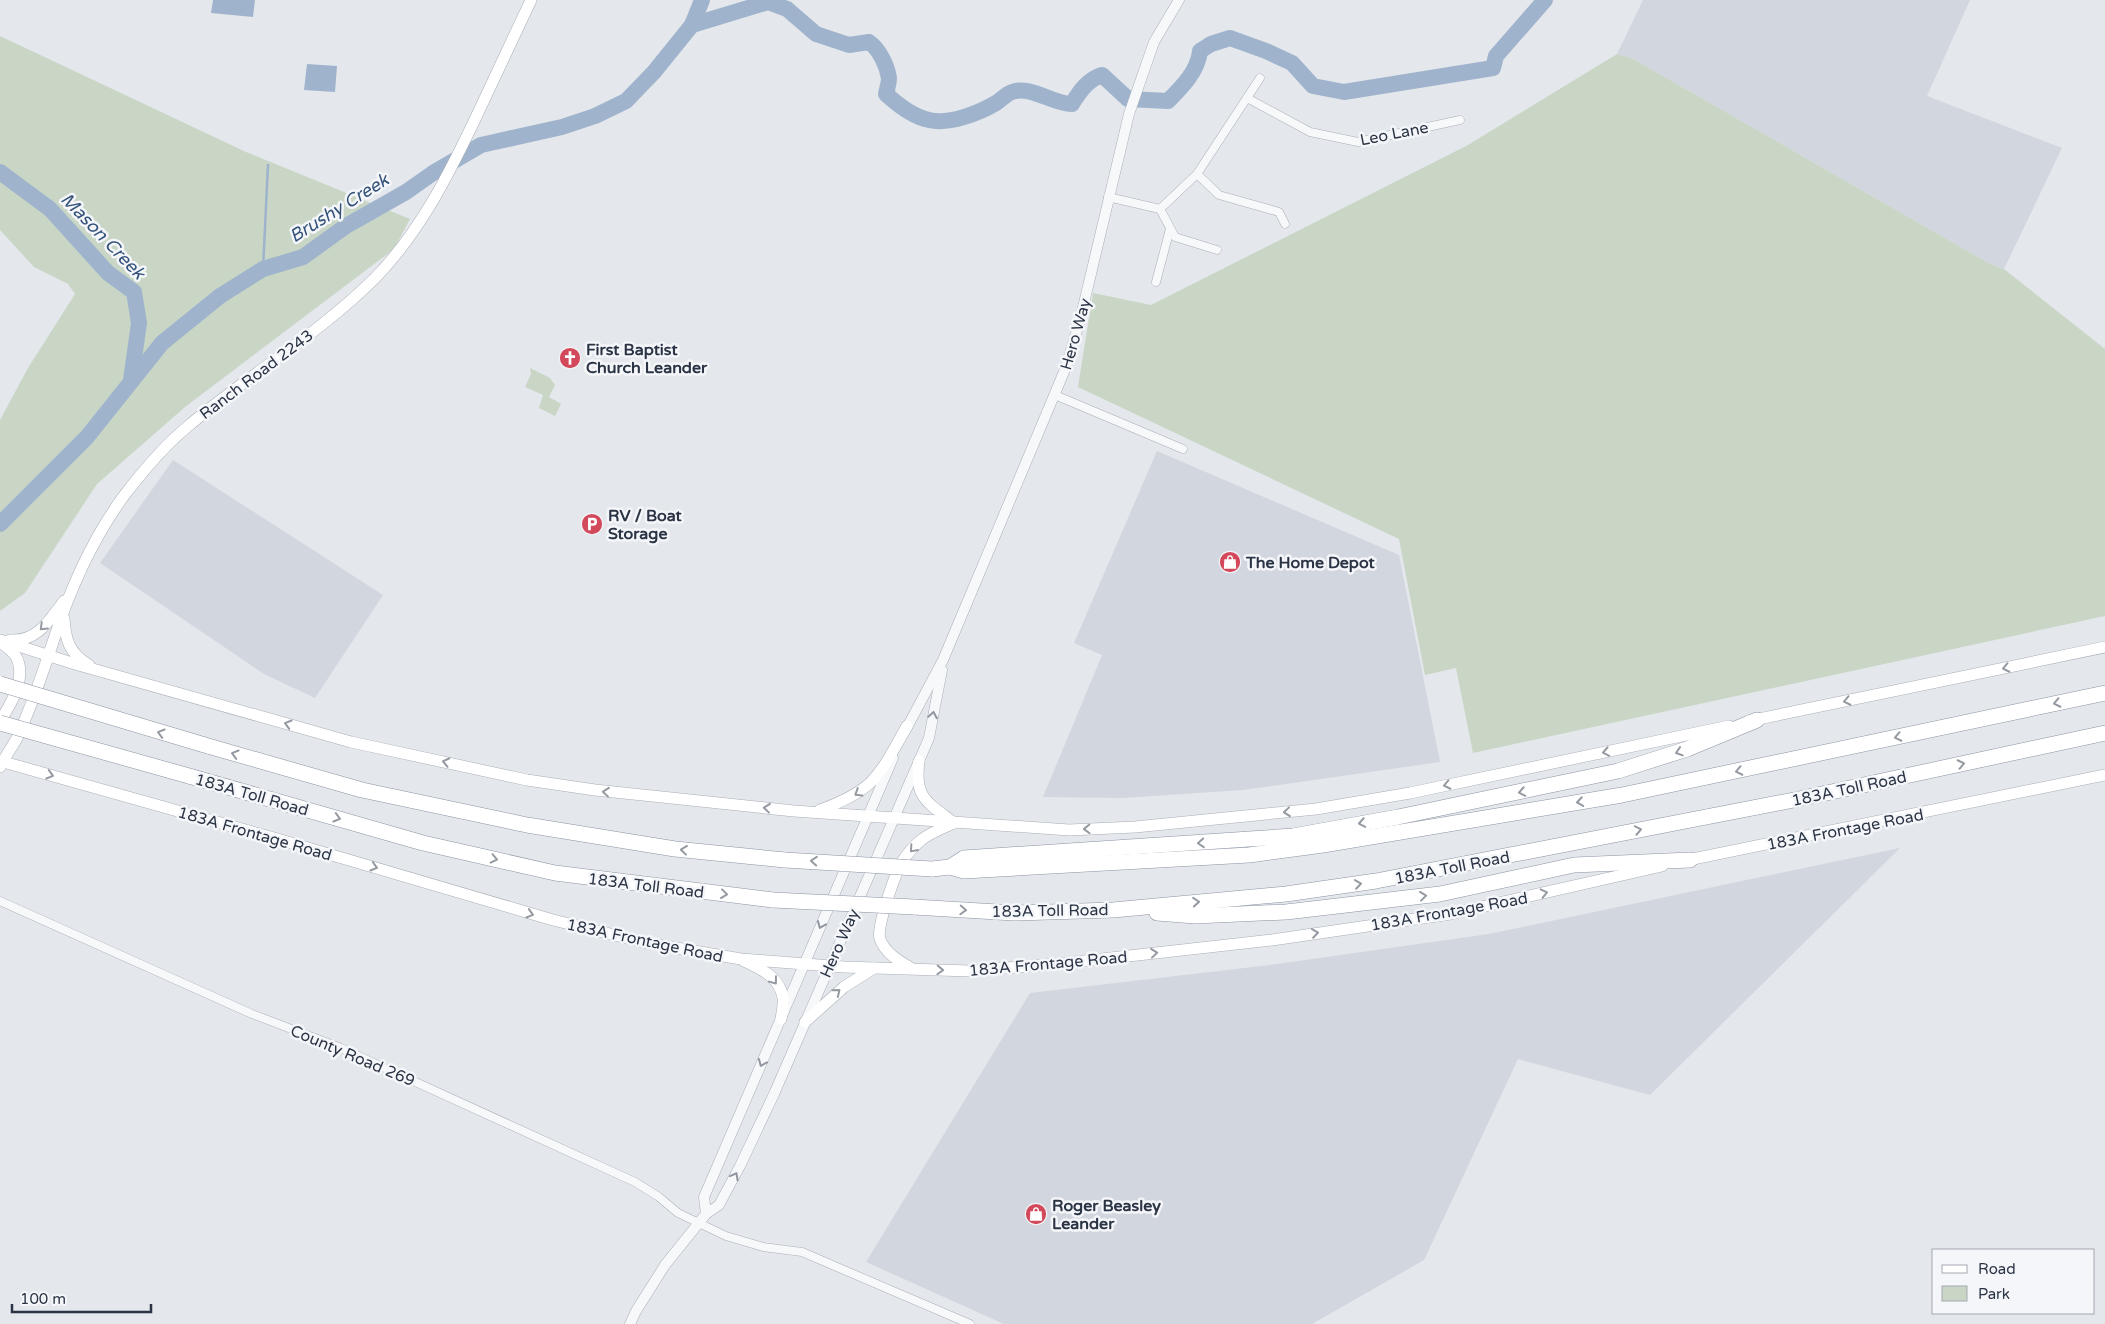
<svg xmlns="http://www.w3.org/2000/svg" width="2105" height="1324" font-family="'Varela Round',sans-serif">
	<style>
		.built { fill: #d2d6de }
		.green { fill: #c9d6c5 }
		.water { fill: #9fb4cc }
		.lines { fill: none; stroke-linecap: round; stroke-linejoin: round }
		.stream { stroke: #9fb4cc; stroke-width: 2.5 }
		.river { stroke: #9fb4cc; stroke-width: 16 }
		.minor-casing { stroke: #a9aeb7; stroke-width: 9 }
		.tertiary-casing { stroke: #a9aeb7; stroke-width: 11 }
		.secondary-casing { stroke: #a9aeb7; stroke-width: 12 }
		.motorway-casing { stroke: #8b94a3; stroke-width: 16 }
		.minor { stroke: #f7f8fa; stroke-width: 8 }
		.tertiary { stroke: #f7f8fa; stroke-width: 10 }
		.secondary { stroke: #fff; stroke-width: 11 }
		.motorway { stroke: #fff; stroke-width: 15 }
		.motorway-bridge-casing { stroke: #8b94a3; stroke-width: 16; stroke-linecap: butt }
		.motorway-bridge { stroke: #fff; stroke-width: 15 }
		.oneway { stroke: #959aa2 }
		.oneway2 { stroke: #9196a0 }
		.labels { text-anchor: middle; stroke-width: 5; stroke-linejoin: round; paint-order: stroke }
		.street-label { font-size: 16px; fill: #2b3445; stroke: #f4f6f9 }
		.poi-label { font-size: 16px; font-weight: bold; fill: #2b3445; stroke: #f4f6f9; text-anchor: start }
		.water-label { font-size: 18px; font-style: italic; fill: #34527a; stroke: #f4f6f9 }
	</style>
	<rect width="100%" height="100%" fill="#e4e7ec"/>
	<!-- built -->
	<g class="built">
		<path d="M1643 0H1970L1927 96 2062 148 2004 269 1992 265 1633 59 1617 54Z"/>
		<path d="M1157 451 1399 555 1440 762 1243 790 1123 798 1043 797 1102 655 1074 643Z"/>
		<path d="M173 460 383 595 315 698 264 674 100 563Z"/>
		<path d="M1900 848 1650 1095 1518 1059 1424 1260 1312 1324H1004L866 1262 1030 993 1270 965 1489 934Z"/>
	</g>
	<!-- green -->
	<g class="green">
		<path d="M0 36 246 152 410 219 394 249 185 407 97 484 25 593 0 611V420L28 368 75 294 68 284 34 267 0 230Z"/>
		<path d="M1617 54 1633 59 1992 265 2004 269 2105 349V616L1473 753 1456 668 1425 675 1399 539 1078 387 1093 293 1151 305 1468 145Z"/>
		<path d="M530 368 550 378 555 385 549 397 561 404 555 416 539 408 543 395 525 387 531 374Z"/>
	</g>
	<!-- water -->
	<g class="water">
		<path d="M213 0H255L253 17 211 13Z"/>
		<path d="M307 64 337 66 335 92 304 90Z"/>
	</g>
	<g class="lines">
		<!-- stream -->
		<path class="stream" d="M263 269 268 165"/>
		<!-- river -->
		<g class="river">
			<path d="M692 25 768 2 787 9 816 34 849 45 869 42C879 49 887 65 889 78 889 83 887 89 886 94 898 105 914 117 929 120 949 125 979 113 996 103 1001 100 1006 94 1012 92 1031 85 1052 104 1072 104 1079 92 1088 79 1102 75L1128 99 1168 101C1182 87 1198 71 1200 51L1211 44 1230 38 1266 51 1292 63 1313 86 1344 92 1493 68 1496 56 1545 0"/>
			<path d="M0 172 50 209 108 273 134 292 139 323 131 380"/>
			<path d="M0 524 87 437 162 343 220 296 263 269 303 257 346 226 406 192 433 173 481 145 562 127 595 116 626 101 654 72 692 25 702 0"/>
		</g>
		<!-- minor casing -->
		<g class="minor-casing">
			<g id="minor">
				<path d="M1247 98 1310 132 1358 142 1460 120"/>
				<path d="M1197 174 1219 195 1279 212 1285 224"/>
				<path d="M1108 197 1160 209 1197 174 1260 78"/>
				<path d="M1160 209 1175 237 1217 250"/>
				<path d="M1156 282 1170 229"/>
				<path d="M1055 395 1183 449"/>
				<path d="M0 901 252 1014 341 1048 635 1182 659 1197 678 1213 726 1236 763 1247 802 1252 970 1324"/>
			</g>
		</g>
		<!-- tertiary casing -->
		<g class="tertiary-casing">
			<g id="tertiary">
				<path d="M904 733 943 660 1066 367 1080 320 1129 114 1154 42 1179 0"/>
				<path d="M706 1214 704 1197 893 758"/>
				<path d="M630 1324 636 1311 665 1265 706 1214 719 1205 740 1166 774 1094 929 738 942 670"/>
			</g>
		</g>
		<!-- secondary casing -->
		<g class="secondary-casing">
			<g id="secondary">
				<path d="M64 618C65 638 69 654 89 665"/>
				<path d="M0 640 75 664 351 742 527 780 595 790 794 811 1069 830 1135 827 1316 809 1410 793 1729 726"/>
				<path d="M10 640C37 642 49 621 64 601"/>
				<path d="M0 721C12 703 28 675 15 655 12 651 7 647 3 644"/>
				<path d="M1749 721 2105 647"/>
				<path d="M0 761 274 838 553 920 647 943 741 959 844 967 970 971 1066 963 1272 940 1450 914 1662 866"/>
				<path d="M919 761C914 798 927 802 954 823"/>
				<path d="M0 767C5 757 12 747 17 738 32 706 43 672 54 639 70 589 92 540 123 497 142 472 163 447 187 427 248 375 318 335 375 278 421 231 450 172 478 113 496 75 513 38 531 0"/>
				<path d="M820 810C875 790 879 776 907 726"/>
				<path d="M1683 861 2105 775"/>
				<path d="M744 961C761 969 780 977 783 998 784 1004 782 1012 781 1019"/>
				<path d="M911 968C899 961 885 953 880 939 876 928 895 874 902 862 907 854 913 847 920 841 929 833 943 828 954 823"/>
				<path d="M805 1022 844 987 874 968"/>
			</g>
		</g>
		<!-- motorway casing -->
		<g class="motorway-casing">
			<g id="motorway">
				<path d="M208 746 362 790 527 825 675 849 785 860"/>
				<path d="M189 776 423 843 555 873 773 900"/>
				<path d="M950 867 964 858 1293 836 1398 817 1618 771 1687 749 1757 720"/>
				<path d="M932 869 950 867 964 871 1249 855 1323 845 1622 795 2105 693"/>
				<path d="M914 907 1014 913 1113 910 1286 894 1376 881 1794 800 2105 733"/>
				<path d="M1157 913 1195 916 1286 912 1440 894 1574 865 1690 860"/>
			</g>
		</g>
		<!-- minor -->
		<use href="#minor" class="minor"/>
		<!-- tertiary -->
		<use href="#tertiary" class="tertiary"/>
		<!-- secondary -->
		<use href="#secondary" class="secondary"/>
		<!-- motorway -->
		<use href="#motorway" class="motorway"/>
		<!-- motorway-bridge casing -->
		<g class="motorway-bridge-casing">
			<g id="motorway-bridge">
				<path d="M0 684 208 746"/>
				<path d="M0 723 189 776"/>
				<path d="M785 860 932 869"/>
				<path d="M773 900 914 907"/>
			</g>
		</g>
		<!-- motorway-bridge -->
		<use href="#motorway-bridge" class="motorway-bridge"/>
	</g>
	<!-- one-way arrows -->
	<defs><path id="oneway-chevron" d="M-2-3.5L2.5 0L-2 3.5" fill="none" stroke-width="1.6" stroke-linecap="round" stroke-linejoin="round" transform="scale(1.25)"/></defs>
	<g class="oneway">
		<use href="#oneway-chevron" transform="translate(43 627) rotate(136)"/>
		<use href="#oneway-chevron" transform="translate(2006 668) rotate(168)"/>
		<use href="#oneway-chevron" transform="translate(1847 701) rotate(168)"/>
		<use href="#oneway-chevron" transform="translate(2057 703) rotate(168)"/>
		<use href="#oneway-chevron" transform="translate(288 724) rotate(-164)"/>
		<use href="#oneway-chevron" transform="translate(161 733) rotate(-164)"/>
		<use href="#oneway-chevron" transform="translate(1898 737) rotate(168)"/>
		<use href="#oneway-chevron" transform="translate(1606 752) rotate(169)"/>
		<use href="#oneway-chevron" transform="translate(1679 752) rotate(162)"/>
		<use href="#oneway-chevron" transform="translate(235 754) rotate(-164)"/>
		<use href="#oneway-chevron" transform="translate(446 762) rotate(-168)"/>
		<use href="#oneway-chevron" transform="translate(1961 764) rotate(-12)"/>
		<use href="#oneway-chevron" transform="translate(1739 771) rotate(168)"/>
		<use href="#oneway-chevron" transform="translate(50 775) rotate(16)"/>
		<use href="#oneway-chevron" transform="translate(1447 785) rotate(168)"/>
		<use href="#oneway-chevron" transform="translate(606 792) rotate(-174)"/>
		<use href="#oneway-chevron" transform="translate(1522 792) rotate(169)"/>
		<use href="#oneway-chevron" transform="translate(858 793) rotate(148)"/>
		<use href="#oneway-chevron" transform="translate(1580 802) rotate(171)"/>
		<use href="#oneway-chevron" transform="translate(767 808) rotate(-174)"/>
		<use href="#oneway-chevron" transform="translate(1287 812) rotate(174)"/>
		<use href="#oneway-chevron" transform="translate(337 818) rotate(16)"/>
		<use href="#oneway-chevron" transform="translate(1362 823) rotate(170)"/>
		<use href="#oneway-chevron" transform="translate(1087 829) rotate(178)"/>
		<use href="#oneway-chevron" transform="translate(1638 830) rotate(-11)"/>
		<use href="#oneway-chevron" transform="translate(1201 843) rotate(176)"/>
		<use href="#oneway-chevron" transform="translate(913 849) rotate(131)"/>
		<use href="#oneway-chevron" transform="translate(684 850) rotate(-174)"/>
		<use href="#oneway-chevron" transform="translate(494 859) rotate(13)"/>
		<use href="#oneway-chevron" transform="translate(814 861) rotate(-176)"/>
		<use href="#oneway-chevron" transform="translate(374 867) rotate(17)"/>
		<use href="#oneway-chevron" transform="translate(1358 884) rotate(-8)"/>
		<use href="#oneway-chevron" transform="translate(1544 893) rotate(-13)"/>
		<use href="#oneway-chevron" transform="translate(724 894) rotate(7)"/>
		<use href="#oneway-chevron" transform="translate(1423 896) rotate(-7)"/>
		<use href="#oneway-chevron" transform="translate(1196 902) rotate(-5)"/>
		<use href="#oneway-chevron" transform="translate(963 910) rotate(3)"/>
		<use href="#oneway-chevron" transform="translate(530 914) rotate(17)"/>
		<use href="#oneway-chevron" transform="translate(1315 933) rotate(-8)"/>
		<use href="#oneway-chevron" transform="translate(1154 953) rotate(-6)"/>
		<use href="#oneway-chevron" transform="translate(940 970) rotate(2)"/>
		<use href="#oneway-chevron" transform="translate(774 981) rotate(53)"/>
		<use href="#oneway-chevron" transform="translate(837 992) rotate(-39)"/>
	</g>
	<g class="oneway2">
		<use href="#oneway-chevron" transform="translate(933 715) rotate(-80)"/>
		<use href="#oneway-chevron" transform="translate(821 925) rotate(113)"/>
		<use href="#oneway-chevron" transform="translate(762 1063) rotate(113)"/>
		<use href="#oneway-chevron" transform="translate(735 1176) rotate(-61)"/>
	</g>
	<!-- icons -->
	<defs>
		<g id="church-disc" transform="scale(1.125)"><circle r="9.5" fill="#d1495b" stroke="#f4f6f9"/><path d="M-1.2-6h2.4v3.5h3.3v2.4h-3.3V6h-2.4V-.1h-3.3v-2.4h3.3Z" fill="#fff"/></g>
		<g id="parking-disc" transform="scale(1.125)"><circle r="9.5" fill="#d1495b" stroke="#f4f6f9"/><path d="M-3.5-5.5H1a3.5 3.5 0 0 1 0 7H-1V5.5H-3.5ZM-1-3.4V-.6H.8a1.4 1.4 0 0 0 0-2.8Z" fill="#fff"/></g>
		<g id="shop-disc" transform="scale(1.125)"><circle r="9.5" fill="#d1495b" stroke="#f4f6f9"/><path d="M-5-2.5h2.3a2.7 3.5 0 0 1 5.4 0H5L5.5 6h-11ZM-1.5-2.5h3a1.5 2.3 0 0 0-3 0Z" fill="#fff"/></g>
	</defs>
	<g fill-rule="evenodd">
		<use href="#church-disc" x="570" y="358"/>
		<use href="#parking-disc" x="592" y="524"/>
		<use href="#shop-disc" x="1230" y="562"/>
		<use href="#shop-disc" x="1036" y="1214"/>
	</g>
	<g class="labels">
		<!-- street labels -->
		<g class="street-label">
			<text transform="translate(1394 133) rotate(-11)" y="6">Leo Lane</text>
			<text transform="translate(1075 334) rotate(-74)" y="6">Hero Way</text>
			<text transform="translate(256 374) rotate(-37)" y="6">Ranch Road 2243</text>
			<text transform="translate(1849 788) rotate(-12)" y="6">183A Toll Road</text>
			<text transform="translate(252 794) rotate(16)" y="6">183A Toll Road</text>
			<text transform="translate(1845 829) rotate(-11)" y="6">183A Frontage Road</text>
			<text transform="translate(255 833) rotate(16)" y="6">183A Frontage Road</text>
			<text transform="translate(1452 867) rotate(-11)" y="6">183A Toll Road</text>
			<text transform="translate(646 885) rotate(7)" y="6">183A Toll Road</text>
			<text transform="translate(1050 910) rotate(-1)" y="6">183A Toll Road</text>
			<text transform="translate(1449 911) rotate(-10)" y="6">183A Frontage Road</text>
			<text transform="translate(645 940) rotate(12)" y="6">183A Frontage Road</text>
			<text transform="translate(839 943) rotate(-66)" y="6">Hero Way</text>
			<text transform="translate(1048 963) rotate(-5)" y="6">183A Frontage Road</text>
			<text transform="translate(353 1055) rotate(23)" y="6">County Road 269</text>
		</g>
		<!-- poi labels -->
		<g class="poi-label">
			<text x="586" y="355">First Baptist<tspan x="586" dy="18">Church Leander</tspan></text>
			<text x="608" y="521">RV / Boat<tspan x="608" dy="18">Storage</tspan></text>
			<text x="1246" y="568">The Home Depot</text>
			<text x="1052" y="1211">Roger Beasley<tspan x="1052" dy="18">Leander</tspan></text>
		</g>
		<!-- water labels -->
		<g class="water-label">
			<text transform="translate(339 208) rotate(-32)" y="6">Brushy Creek</text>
			<text transform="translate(103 236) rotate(46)" y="6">Mason Creek</text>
		</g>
	</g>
	<!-- legend -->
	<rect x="1932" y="1249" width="162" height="65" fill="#f4f6f9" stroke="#a4a8b1"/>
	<rect x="1942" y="1265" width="25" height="8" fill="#ffffff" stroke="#a4a8b1"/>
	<text x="1978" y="1274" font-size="15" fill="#2b3445">Road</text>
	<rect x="1942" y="1286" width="25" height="15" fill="#c9d6c5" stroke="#a4a8b1"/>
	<text x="1978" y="1299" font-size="15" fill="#2b3445">Park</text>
	<!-- scale -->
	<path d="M12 1304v8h139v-8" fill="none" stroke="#2b3445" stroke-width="2.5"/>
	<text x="20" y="1304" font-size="15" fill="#2b3445" stroke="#f4f6f9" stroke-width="4" paint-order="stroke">100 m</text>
</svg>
